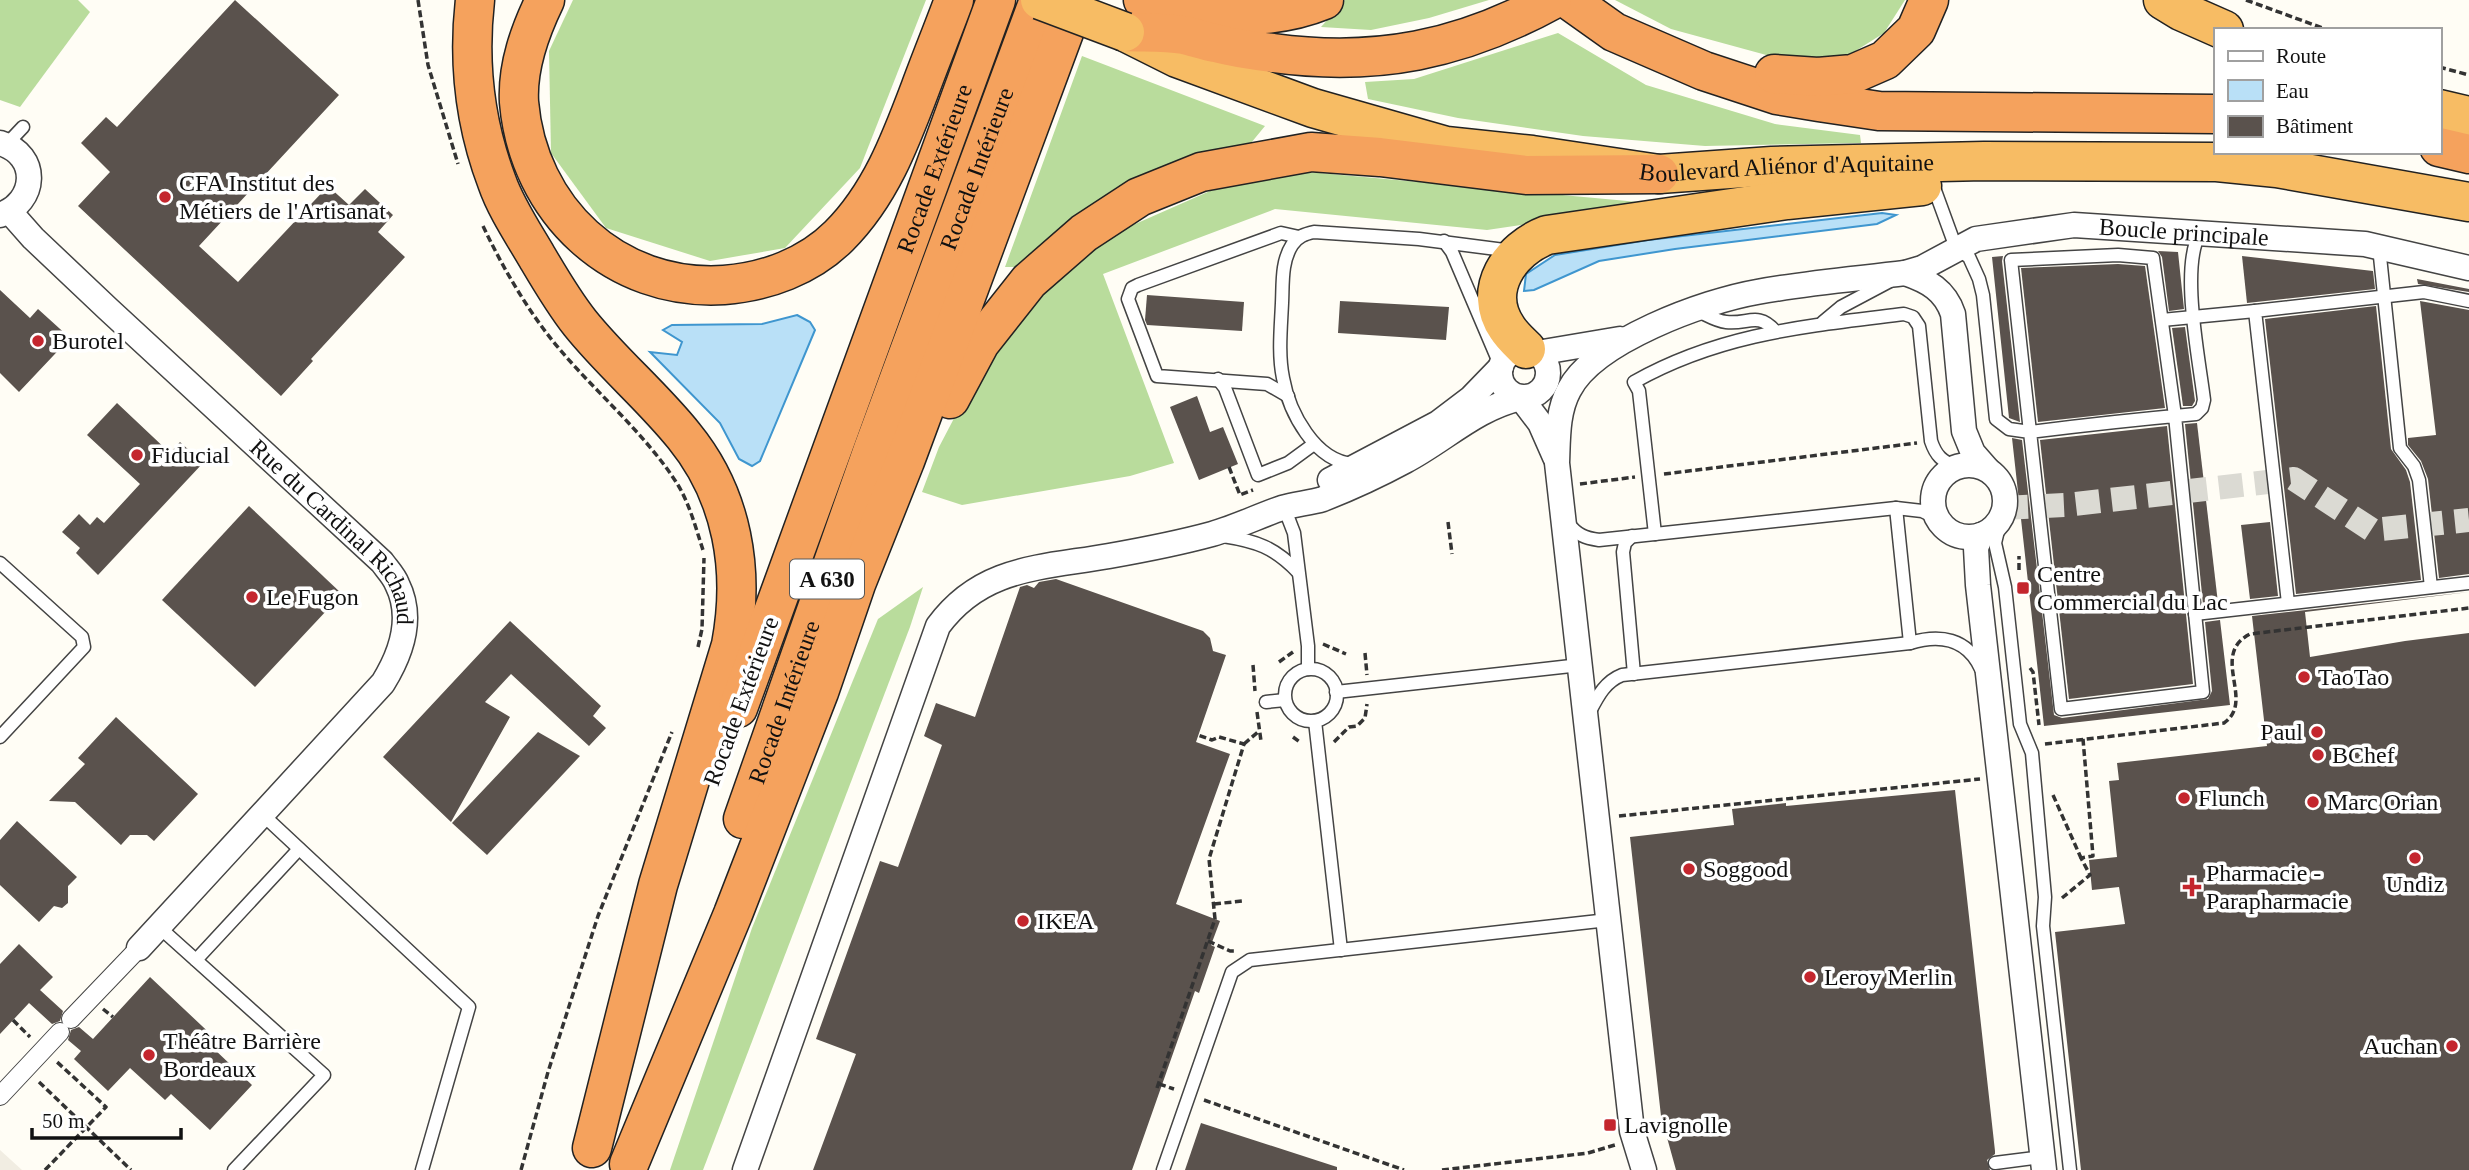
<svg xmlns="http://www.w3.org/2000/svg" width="2469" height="1170" font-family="'Times New Roman',serif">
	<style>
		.forest { fill: #b9dc9c }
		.plaza { fill: #f1ede2 }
		.water { fill: #b9e0f7; stroke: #3f96cf; stroke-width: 2 }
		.building { fill: #5a524d }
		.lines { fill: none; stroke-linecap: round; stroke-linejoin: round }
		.minor-tunnel { stroke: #dbdad3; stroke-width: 24; stroke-dasharray: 24 12; stroke-linecap: butt }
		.service-casing { stroke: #444; stroke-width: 15 }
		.pedestrian-casing { stroke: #444; stroke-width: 20 }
		.minor-casing { stroke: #444; stroke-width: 27 }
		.trunk-casing { stroke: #222; stroke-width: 41 }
		.motorway-casing { stroke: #222; stroke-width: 41 }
		.path { stroke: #333; stroke-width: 3.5; stroke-dasharray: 7 3.5; stroke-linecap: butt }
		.service { stroke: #fff; stroke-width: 12 }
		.pedestrian { stroke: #fff; stroke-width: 18 }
		.minor { stroke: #fff; stroke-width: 24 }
		.trunk { stroke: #f7bc64; stroke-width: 38 }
		.motorway { stroke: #f5a25d; stroke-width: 38 }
		.trunk-bridge-casing { stroke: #222; stroke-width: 41; stroke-linecap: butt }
		.trunk-bridge { stroke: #f7bc64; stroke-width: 38 }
		.poi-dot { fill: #c4262e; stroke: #fff; stroke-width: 2.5 }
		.labels { text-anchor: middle; stroke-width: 7; stroke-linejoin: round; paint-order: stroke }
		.shield { fill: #fff; stroke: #585858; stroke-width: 2 }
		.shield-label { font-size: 23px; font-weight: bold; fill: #111 }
		.street-label { font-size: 24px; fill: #111; stroke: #fff }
		.poi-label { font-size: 24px; fill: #111; stroke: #fff; text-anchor: start }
	</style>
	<rect width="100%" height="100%" fill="#fffdf5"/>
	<!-- forest -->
	<g class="forest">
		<path d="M0 0H78L90 12 20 107 0 100Z"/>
		<path d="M573 0H926L860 168 785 248 710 261 606 228 551 153 549 51Z"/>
		<path d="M1345 0H1489L1429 18 1371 30 1321 27Z"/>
		<path d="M1615 0H1905L1884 33 1849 55 1803 65 1671 29Z"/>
		<path d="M1558 33 1646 85 1775 124 1860 135 1861 143 1705 146 1583 136 1458 118 1368 99 1365 82 1414 79Z"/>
		<path d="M1082 56 1265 126 1251 143 1117 187 1060 231 1025 267H1005Z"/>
		<path d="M1298 171 1660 204 1487 230 1275 209 1103 274 1174 463 1130 476 962 505 922 492 939 447 972 384 1038 297 1108 236 1210 191Z"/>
		<path d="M923 587 910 627 703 1170H670L752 928 878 619Z"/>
	</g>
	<!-- plaza -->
	<path class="plaza" d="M0 1150 22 1170H0Z"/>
	<!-- water -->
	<g class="water">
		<path d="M1882 213 1896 215 1877 224 1675 249 1599 261 1534 290 1524 291 1526 274 1555 255 1648 240Z"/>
		<path d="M797 315 810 322 815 330 760 461 752 466 739 459 720 423 650 352 677 355 682 342 663 330 672 325 762 324Z"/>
	</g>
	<!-- building -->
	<g class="building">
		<path d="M235 0 339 95 199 246 238 282 328 186 349 205 365 189 393 215 378 232 405 257 311 359 313 361 281 396 78 206 110 172 81 143 106 117 117 127Z"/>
		<path d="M2158 251 2178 252 2184 309 2169 311 2162 257Z"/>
		<path d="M2003 256 2002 261 2020 422 2009 418 1992 257Z"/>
		<path d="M2242 256 2373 271 2375 289 2247 303Z"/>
		<path d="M2118 264 2145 266 2165 408 2038 422 2021 268Z"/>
		<path d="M2417 279 2469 289V292L2418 284Z"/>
		<path d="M0 290 30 318 38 309 70 338 19 392 0 373Z"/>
		<path d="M1147 295 1244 302 1242 331 1147 325 1145 320Z"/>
		<path d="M1340 301 1449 307 1446 340 1338 333Z"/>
		<path d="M2420 301 2469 310V574L2439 578 2428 479 2421 461 2408 445V438L2436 435Z"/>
		<path d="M2376 306 2391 449 2406 470 2410 482 2421 580 2296 594 2265 319Z"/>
		<path d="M2185 327 2195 401 2192 406H2183L2172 328Z"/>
		<path d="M1197 396 1210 432 1223 427 1238 464 1199 480 1170 407Z"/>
		<path d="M117 403 170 453 180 442 203 463 98 575 76 553 80 548 62 532 79 514 90 525 97 517 104 523 140 484 87 435Z"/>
		<path d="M2197 423 2218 603 2203 604 2185 424Z"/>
		<path d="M2167 426 2193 684 2069 699 2040 440Z"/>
		<path d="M2012 438 2022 440 2054 715 2062 718 2208 699 2212 691 2205 622 2220 620 2230 705 2044 726Z"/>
		<path d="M249 506 342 594 255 687 162 600Z"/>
		<path d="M2270 522 2278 596 2250 599 2241 525Z"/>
		<path d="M1056 579 1203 631 1210 638 1213 651 1226 655 1196 742 1230 754 1176 904 1220 921 1211 945 1215 947 1199 993 1195 991 1132 1170H813L856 1054 816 1039 880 861 898 867 942 745 924 736 936 703 975 717 1020 587 1027 585 1034 588 1039 582Z"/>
		<path d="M2469 592 2305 612 2310 657 2405 641 2469 633V1170H2081L2055 932 2125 924 2119 887 2092 890 2089 860 2117 857 2109 781 2119 780 2117 763 2267 746 2252 616Z"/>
		<path d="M510 621 601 706 593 716 606 728 589 746 511 674 485 702 510 717 451 822 383 757Z"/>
		<path d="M116 717 198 794 154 841 147 835H130L121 845 75 802 49 801 85 764 78 758Z"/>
		<path d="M538 732 580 756 487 855 452 823Z"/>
		<path d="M1955 790 1995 1151V1154L1987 1160 1990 1170H1676L1661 1116 1630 837 1734 825 1732 809 1786 803V806Z"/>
		<path d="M17 821 77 877 68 886V903L62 908 54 906 39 922 0 885V840Z"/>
		<path d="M19 944 53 977 40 990 63 1011 60 1021 52 1024 29 1003 0 1034V964Z"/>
		<path d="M150 977 219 1042 213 1048 252 1085 210 1130 171 1094 165 1100 130 1068 108 1091 74 1059 81 1051 68 1040 71 1030 79 1027 93 1039Z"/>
		<path d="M1201 1123 1337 1167V1170H1185Z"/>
	</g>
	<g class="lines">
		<!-- minor-tunnel -->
		<path class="minor-tunnel" d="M2004 508 2066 505 2294 479 2372 530 2469 520"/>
		<!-- service casing -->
		<g class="service-casing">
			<g id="service">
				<path d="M6 145 23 127"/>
				<path d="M1933 185 1956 248 1969 257 1979 279 1983 295 1996 419 2009 429 2030 432 2061 709 2203 692 2175 416 2153 258 2118 255 2011 260 2030 432C2085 425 2141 419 2196 414L2202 408 2204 400C2199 358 2180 267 2200 233"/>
				<path d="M1444 241 1452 252 1501 367"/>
				<path d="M2379 247 2400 448 2414 466 2419 480 2431 587"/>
				<path d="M1698 311C1707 315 1716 321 1726 322 1747 325 1758 311 1775 331"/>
				<path d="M2162 320 2255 311"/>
				<path d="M1823 322 1841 307 1890 281"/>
				<path d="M1218 379 1225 388 1258 475 1288 463 1314 444"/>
				<path d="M1288 396 1267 384 1157 376 1128 299 1132 288 1138 285 1281 233 1299 237"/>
				<path d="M1354 464C1315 462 1289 412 1283 378 1278 354 1281 327 1282 303 1283 284 1281 262 1292 245 1298 236 1305 234 1314 232L1419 239 1512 251"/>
				<path d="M1284 507 1294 533 1308 646V669"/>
				<path d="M1896 508 1910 643"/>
				<path d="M2001 518 1995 543 2005 587 2020 724 2032 753 2045 897 2043 926 2070 1170"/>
				<path d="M1568 523C1577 535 1585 538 1599 540L1896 508 1922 511 1937 518"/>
				<path d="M1655 534 1639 391 1634 382C1721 333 1808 326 1904 314L1913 317 1919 326 1931 441C1936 456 1942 461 1956 467"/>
				<path d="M1223 536C1256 541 1274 547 1298 572"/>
				<path d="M1632 536 1625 543 1623 552 1634 674"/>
				<path d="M0 563 82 637 84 647 0 737"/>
				<path d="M2288 603 2255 311 2424 292 2469 301"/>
				<path d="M2195 614 2469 583"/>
				<circle cx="1311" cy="695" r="26"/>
				<path d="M1336 692 1580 665"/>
				<path d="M1266 702 1285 700"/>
				<path d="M1588 715C1597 698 1604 682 1622 675L1910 643C1940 634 1967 638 1981 669"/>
				<path d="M1315 721 1341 950"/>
				<path d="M262 814 469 1007 422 1170"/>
				<path d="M159 927 324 1075 234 1170"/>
				<path d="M196 960 299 849"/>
				<path d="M1995 1163 2042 1157"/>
				<path d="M1163 1170 1232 972 1250 960 1608 920"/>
			</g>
		</g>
		<!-- pedestrian casing -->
		<g class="pedestrian-casing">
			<g id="pedestrian">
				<path d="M71 1019 139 948"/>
				<path d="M0 1096 60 1032"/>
			</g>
		</g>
		<!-- minor casing -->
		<g class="minor-casing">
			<g id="minor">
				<path d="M0 143C40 155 37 202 0 215"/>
				<path id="s1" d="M10 212 33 238 108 309 382 562C387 569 394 576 397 584 414 618 401 654 383 683L139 948"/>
				<path d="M1905 273C1928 281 1945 290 1953 314L1964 431 1973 453 1987 469"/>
				<circle cx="1524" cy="373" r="24"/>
				<path d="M1537 353 1620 339"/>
				<circle cx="1969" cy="501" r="36"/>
				<path d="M1330 480 1438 423 1471 398 1501 367"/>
				<path d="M1981 535 1976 548 1978 585 2044 1170"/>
				<path d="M745 1170 938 626C982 566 1042 568 1109 556 1143 550 1179 543 1212 534 1236 527 1259 516 1282 508 1295 504 1310 503 1323 499 1351 488 1379 475 1405 461 1445 440 1476 408 1521 398L1540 423 1555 457"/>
				<path id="s2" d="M1644 1170 1632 1131 1557 463C1558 439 1557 412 1569 390 1594 341 1705 301 1757 292 1806 283 1856 279 1905 273L1922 268 1976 239 2074 225 2365 244 2469 268"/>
			</g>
		</g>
		<!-- trunk casing -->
		<g class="trunk-casing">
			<g id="trunk">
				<path d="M2163 0 2181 11 2224 30"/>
				<path id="s3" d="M1125 32 1177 58 1313 108 1446 146 1532 155 1659 174 1772 166 1984 161 2217 162 2277 168 2469 202"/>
				<path d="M2439 109 2469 116"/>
				<path d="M1526 349C1520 343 1512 336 1507 328 1481 290 1510 249 1547 235L1787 200 1922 186"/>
			</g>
		</g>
		<!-- motorway casing -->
		<g class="motorway-casing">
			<g id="motorway">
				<path d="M475 0C468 61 475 124 497 182 506 208 523 233 537 257 550 279 564 303 580 323 612 363 652 396 684 436 733 496 745 571 731 645L658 885 592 1148"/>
				<path d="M545 0C530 31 517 66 519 102 528 210 615 292 724 285 766 282 809 266 839 236 880 195 900 142 920 89 931 59 943 30 954 0"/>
				<path d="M1143 0C1205 14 1263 25 1324 0"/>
				<path d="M1569 0 1614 32 1704 71 1777 95 1819 102 1879 111 2215 114"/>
				<path d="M1125 32C1144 33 1164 32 1184 35 1194 37 1204 41 1215 43 1234 48 1254 51 1273 53 1376 67 1461 50 1552 0"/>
				<path d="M1774 74 1818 77 1853 74 1885 60 1916 30 1929 0"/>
				<path d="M2439 147 2469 154"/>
				<path d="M950 399 980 343 1029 281 1084 233 1139 197 1201 172 1311 152 1380 157 1526 175 1659 174"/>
				<path id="s4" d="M738 708 996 0"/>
				<path id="s5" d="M743 819 873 449 1039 0"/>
				<path d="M629 1164 733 914 819 692 856 584 905 461 1076 0"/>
			</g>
		</g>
		<!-- path -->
		<g class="path">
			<path d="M418 0 428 65 458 164"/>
			<path d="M2246 0 2328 30"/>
			<path d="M2439 67 2469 75"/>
			<path d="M483 226C502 266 525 306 552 340 592 390 644 431 678 485 690 505 696 529 703 550"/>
			<path d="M1229 467 1240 495 1253 490"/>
			<path d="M1664 474 1917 443"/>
			<path d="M1580 484 1635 477"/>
			<path d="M1448 522 1452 554"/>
			<path d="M2019 570V556"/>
			<path d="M1323 644 1346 654"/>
			<path d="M698 647 702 629 704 558"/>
			<path d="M1365 653 1367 675"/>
			<path d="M1279 662 1293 652"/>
			<path d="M1253 665 1255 691"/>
			<path d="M2030 668 2033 672 2039 725"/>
			<path d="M1257 712 1261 741"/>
			<path d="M1293 737 1301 743"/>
			<path d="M1334 742 1349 727 1357 726 1365 718 1367 704"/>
			<path d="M1244 744 1258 732"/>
			<path d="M2045 744 2224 723C2256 701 2209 655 2250 634L2469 608"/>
			<path d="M2053 795 2081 858"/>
			<path d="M1619 816 1980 779"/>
			<path d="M2062 898 2090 875 2081 858 2093 856 2083 739"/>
			<path d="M1214 904 1242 901"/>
			<path d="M1208 941 1230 951H1235"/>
			<path d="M103 1009 113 1017"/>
			<path d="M13 1020 30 1037"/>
			<path d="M39 1082 131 1170"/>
			<path d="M1159 1084 1174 1089"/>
			<path d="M1157 1088 1215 919 1209 859 1244 744 1219 737 1212 740 1198 735"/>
			<path d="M1204 1100 1404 1170"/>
			<path d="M45 1170 106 1107 56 1061"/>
			<path d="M521 1170 548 1072 598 916 672 732"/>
			<path d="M1442 1170 1588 1153 1615 1145"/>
		</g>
		<!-- service -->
		<use href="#service" class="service"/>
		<!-- pedestrian -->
		<use href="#pedestrian" class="pedestrian"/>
		<!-- minor -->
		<use href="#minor" class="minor"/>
		<!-- trunk -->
		<use href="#trunk" class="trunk"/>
		<!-- motorway -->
		<use href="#motorway" class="motorway"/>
		<!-- trunk-bridge casing -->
		<g class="trunk-bridge-casing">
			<path id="trunk-bridge" d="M1040 0 1125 32"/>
		</g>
		<!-- trunk-bridge -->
		<use href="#trunk-bridge" class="trunk-bridge"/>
	</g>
	<!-- markers -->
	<g class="poi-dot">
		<circle cx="165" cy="197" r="7"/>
		<circle cx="38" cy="341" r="7"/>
		<circle cx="137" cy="455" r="7"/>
		<rect x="2016" y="581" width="14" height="14" rx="3.5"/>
		<circle cx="252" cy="597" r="7"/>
		<circle cx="2304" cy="677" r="7"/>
		<circle cx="2317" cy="732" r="7"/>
		<circle cx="2318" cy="755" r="7"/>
		<circle cx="2184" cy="798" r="7"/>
		<circle cx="2313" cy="802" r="7"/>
		<circle cx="2415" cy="858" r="7"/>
		<circle cx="1689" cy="869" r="7"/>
		<path d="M2188.5 876.5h7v7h7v7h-7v7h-7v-7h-7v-7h7z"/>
		<circle cx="1023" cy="921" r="7"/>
		<circle cx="1810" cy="977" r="7"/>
		<circle cx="2452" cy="1046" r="7"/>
		<circle cx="149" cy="1055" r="7"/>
		<rect x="1603" y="1118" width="14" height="14" rx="3.5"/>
	</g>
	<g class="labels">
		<!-- shield labels -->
		<rect class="shield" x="790" y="559.5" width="74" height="39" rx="5"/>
		<g class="shield-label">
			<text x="827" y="587">A 630</text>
		</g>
		<!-- street labels -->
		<g class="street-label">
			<text dy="8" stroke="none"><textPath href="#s3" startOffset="684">Boulevard Aliénor d'Aquitaine</textPath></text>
			<text dy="8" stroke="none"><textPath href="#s4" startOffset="574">Rocade Extérieure</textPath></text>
			<text dy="8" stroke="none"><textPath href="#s5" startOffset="691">Rocade Intérieure</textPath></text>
			<text dy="8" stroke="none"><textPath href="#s2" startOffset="1442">Boucle principale</textPath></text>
			<text dy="8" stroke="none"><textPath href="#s1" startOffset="458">Rue du Cardinal Richaud</textPath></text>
			<text transform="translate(741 701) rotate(-70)" y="8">Rocade Extérieure</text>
			<text dy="8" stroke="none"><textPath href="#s5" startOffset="124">Rocade Intérieure</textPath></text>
		</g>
		<!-- poi labels -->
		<g class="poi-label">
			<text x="179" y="191">CFA Institut des<tspan x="179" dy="28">Métiers de l'Artisanat</tspan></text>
			<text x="52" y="349">Burotel</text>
			<text x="151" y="463">Fiducial</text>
			<text x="2037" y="582">Centre<tspan x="2037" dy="28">Commercial du Lac</tspan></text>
			<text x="266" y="605">Le Fugon</text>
			<text x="2318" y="685">TaoTao</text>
			<text x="2303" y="740" text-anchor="end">Paul</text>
			<text x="2332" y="763">BChef</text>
			<text x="2198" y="806">Flunch</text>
			<text x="2327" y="810">Marc Orian</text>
			<text x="1703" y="877">Soggood</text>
			<text x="2206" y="881">Pharmacie -<tspan x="2206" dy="28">Parapharmacie</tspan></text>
			<text x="2415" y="892" text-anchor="middle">Undiz</text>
			<text x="1037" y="929">IKEA</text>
			<text x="1824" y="985">Leroy Merlin</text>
			<text x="163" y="1049">Théâtre Barrière<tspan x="163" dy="28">Bordeaux</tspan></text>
			<text x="2438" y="1054" text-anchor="end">Auchan</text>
			<text x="1624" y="1133">Lavignolle</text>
		</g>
	</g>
	<!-- legend -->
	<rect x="2214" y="28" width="228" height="126" fill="#ffffff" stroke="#a0a0a0" stroke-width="2"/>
	<rect x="2228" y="51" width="35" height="10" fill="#ffffff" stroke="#a0a0a0" stroke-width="2"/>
	<text x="2276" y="63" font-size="21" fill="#111111">Route</text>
	<rect x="2228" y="80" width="35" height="21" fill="#b9e0f7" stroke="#a0a0a0" stroke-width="2"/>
	<text x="2276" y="98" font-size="21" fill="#111111">Eau</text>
	<rect x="2228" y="116" width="35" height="21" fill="#5a524d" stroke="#a0a0a0" stroke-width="2"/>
	<text x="2276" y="133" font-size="21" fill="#111111">Bâtiment</text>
	<!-- scale -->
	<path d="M32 1128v10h149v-10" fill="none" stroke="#111111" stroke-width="3.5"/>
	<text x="42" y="1128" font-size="21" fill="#111111" stroke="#ffffff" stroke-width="5" paint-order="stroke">50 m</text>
</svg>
